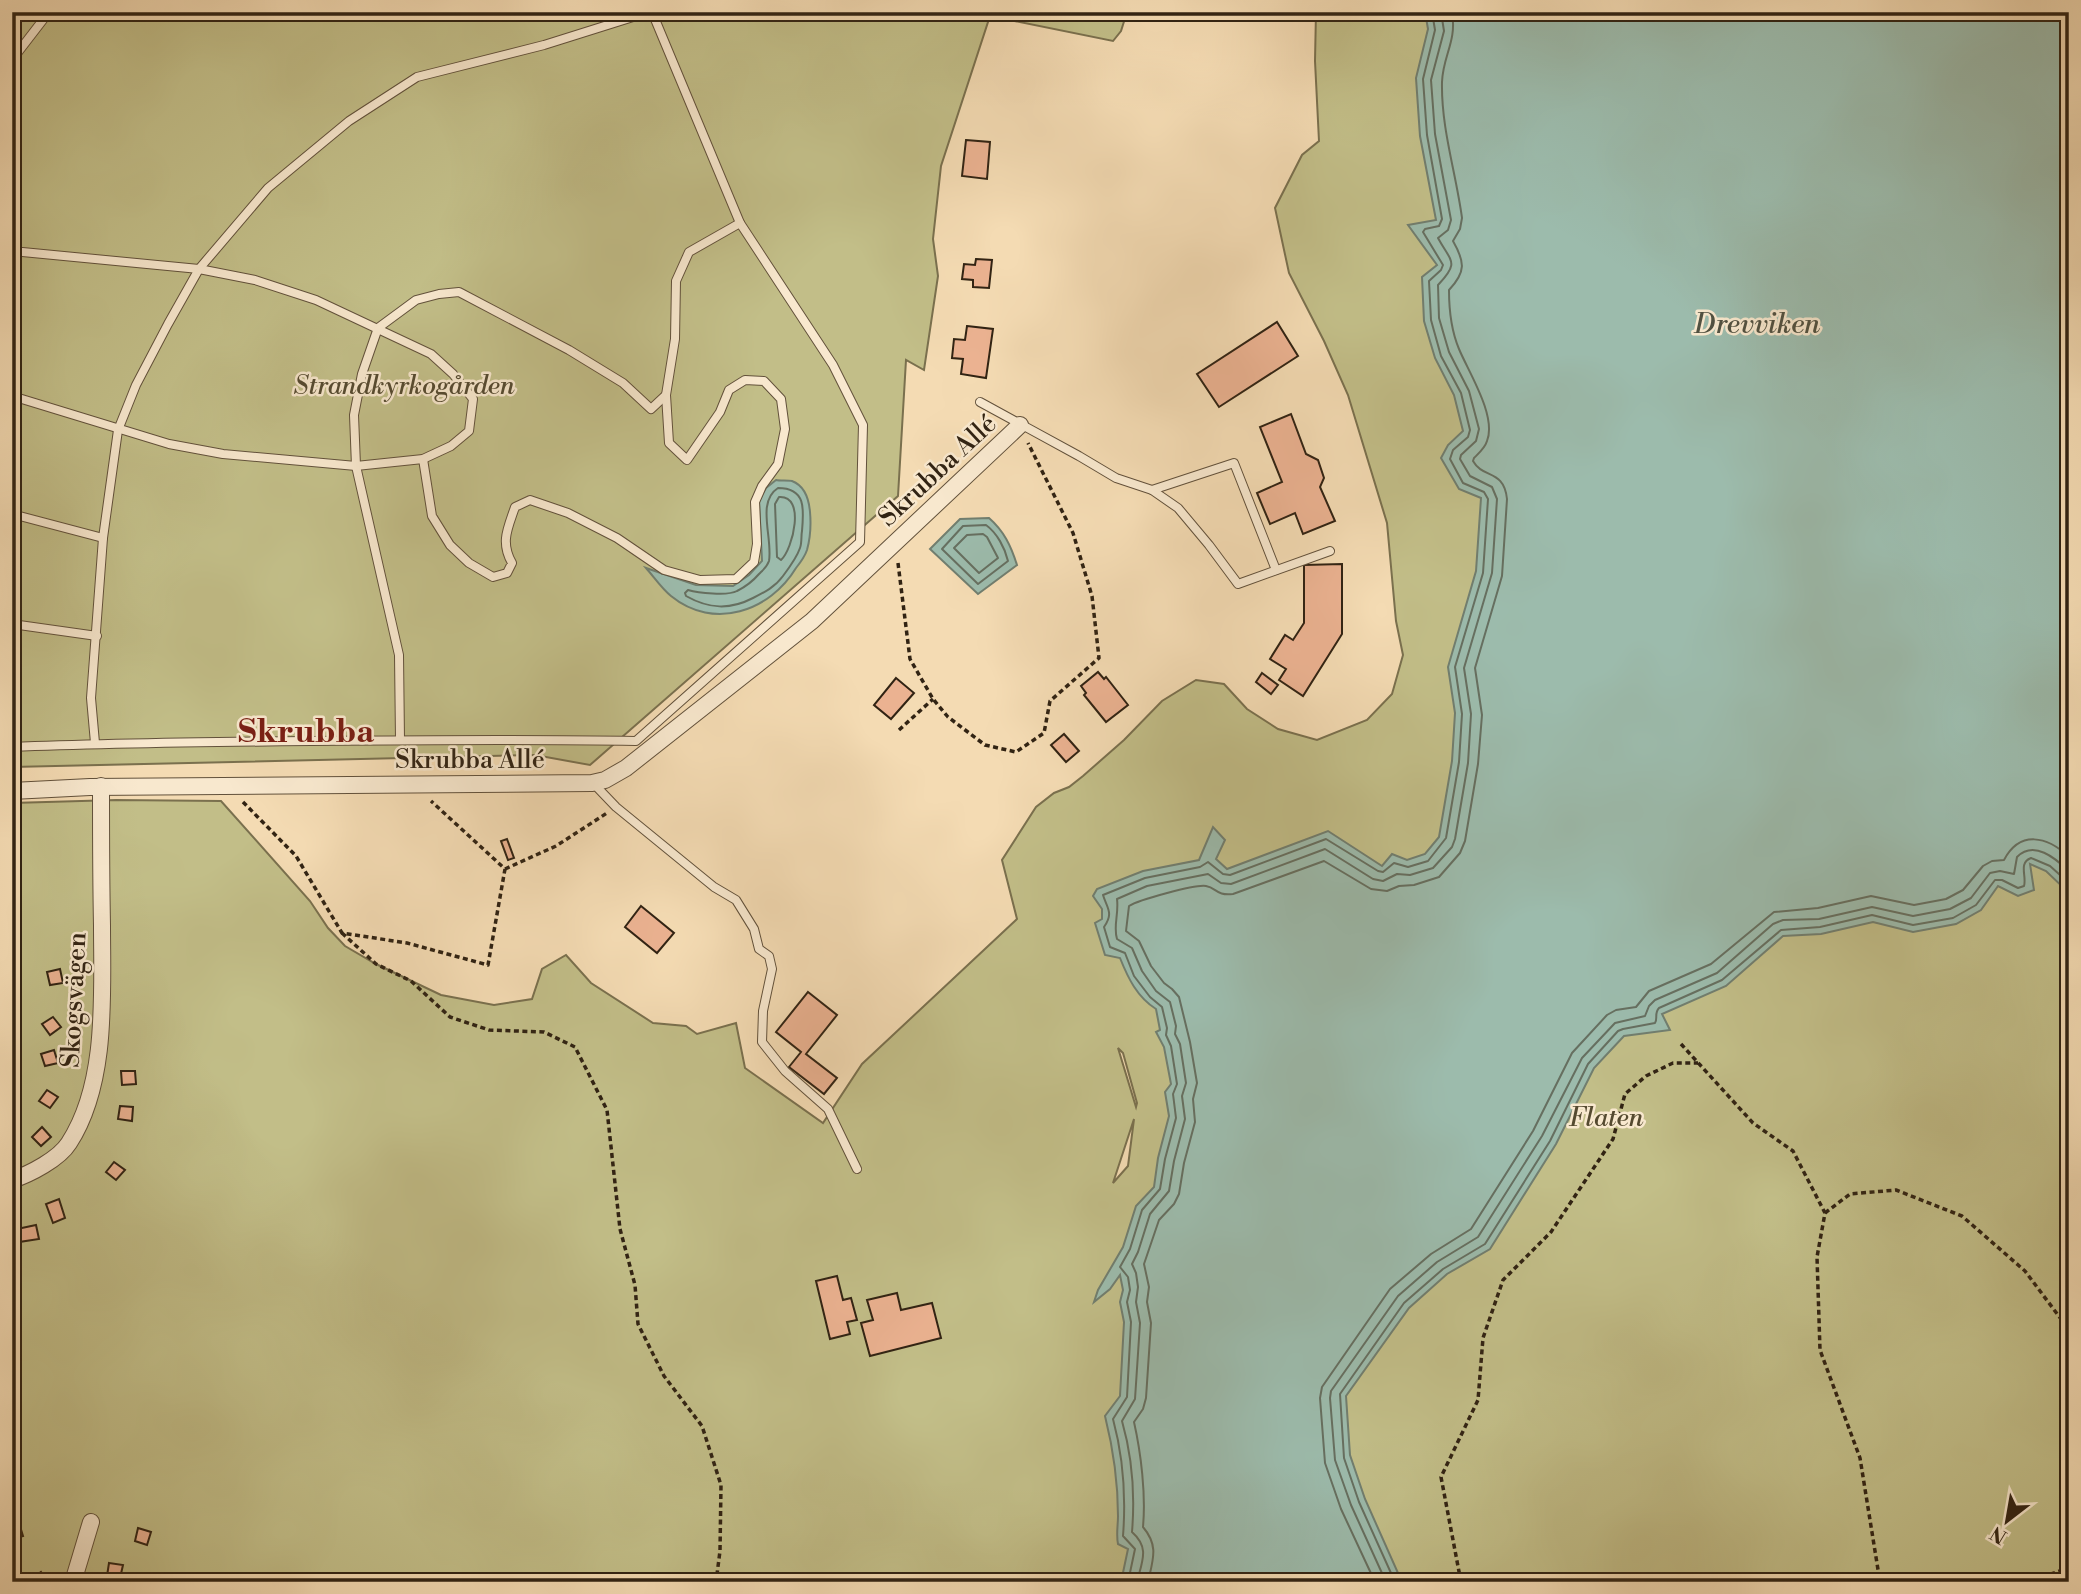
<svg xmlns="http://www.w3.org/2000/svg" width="2081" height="1594" font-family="'Libre Bodoni',serif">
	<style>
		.green { fill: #c2be88; stroke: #7a704e; stroke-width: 2; fill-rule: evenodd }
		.water { fill: #9cbbac; stroke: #717e6f; stroke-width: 2 }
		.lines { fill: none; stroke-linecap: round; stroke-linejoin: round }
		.shore { stroke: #666f60; stroke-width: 2 }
		.building { fill: #ebb291; stroke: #312313; stroke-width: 2 }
		.service-casing { stroke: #62513b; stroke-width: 10 }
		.minor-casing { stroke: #62513b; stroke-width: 18 }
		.path { stroke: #312313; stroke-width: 3.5; stroke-dasharray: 5 3.5; stroke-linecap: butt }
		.service { stroke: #f8e8ce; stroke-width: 8 }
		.minor { stroke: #f8e8ce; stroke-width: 16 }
		.labels { text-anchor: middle; stroke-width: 5; stroke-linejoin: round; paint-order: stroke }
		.park-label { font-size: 26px; font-style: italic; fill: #554a30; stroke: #f8e8ce }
		.street-label { font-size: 26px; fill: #312313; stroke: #f8e8ce }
		.water-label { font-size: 28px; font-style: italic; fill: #515141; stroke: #f8e8ce }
		.district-label { font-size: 33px; font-weight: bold; fill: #7a1f14; stroke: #f8e8ce }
	</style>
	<rect width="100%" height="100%" fill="#f4dbb3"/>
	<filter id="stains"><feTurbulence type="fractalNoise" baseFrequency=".00286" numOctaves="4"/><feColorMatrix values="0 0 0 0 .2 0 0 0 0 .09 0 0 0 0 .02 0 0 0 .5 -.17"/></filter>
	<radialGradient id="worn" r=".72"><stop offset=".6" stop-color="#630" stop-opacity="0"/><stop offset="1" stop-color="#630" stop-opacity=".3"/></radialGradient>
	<!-- green -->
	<g class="green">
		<path d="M12 12H1127L1121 31 1113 41 990 16 941 166 933 239 938 276 924 370 906 360 898 496 590 765 535 755 12 767Z"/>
		<path d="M1316 12H2069V1582H12V803L116 800 221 801 310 901 328 928 345 946 376 964 441 995 494 1005 532 999 542 969 566 955 591 983 653 1023 686 1026 697 1034 736 1023 745 1068 823 1123 862 1064 1017 919 1002 860 1036 807 1054 793 1069 787 1083 776 1124 740 1162 701 1196 680 1224 684 1247 709 1278 729 1317 740 1367 720 1392 694 1403 655 1396 621 1387 523 1348 395 1324 341 1289 273 1275 208 1302 155 1319 141 1315 61ZM1118 1048 1123 1053 1137 1103 1136 1107ZM1134 1119 1128 1166 1113 1183Z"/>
	</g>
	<!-- water -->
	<g class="water">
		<path d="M1425 12H2069V893L2046 871 2030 864 2034 890 2018 896 1998 886 1981 910 1956 924 1913 932 1873 922 1821 934 1783 936 1726 986 1662 1014 1670 1030 1624 1036 1594 1068 1556 1144 1490 1249 1447 1274 1409 1308 1346 1396 1350 1455 1365 1499 1402 1582H1121L1128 1549 1118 1544C1116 1534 1118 1526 1118 1516 1118 1483 1113 1448 1105 1416L1120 1396 1124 1322 1120 1302 1123 1290 1120 1275 1110 1289 1094 1302 1098 1290 1123 1247 1136 1206 1154 1187 1158 1158 1169 1116 1165 1092 1171 1084 1164 1047 1156 1032 1160 1030 1156 1009C1137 997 1128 978 1120 958L1105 955 1095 923 1102 919V909L1093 896 1097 889 1143 871 1199 860 1213 827 1225 840 1216 859 1227 869 1328 831 1382 866 1392 854 1407 860 1425 854 1439 837 1452 761 1455 713 1448 667 1476 571 1481 498 1459 489 1441 458 1448 445 1463 431 1454 395 1435 358 1424 321 1422 277 1437 265 1408 225 1436 220 1420 136 1416 78 1428 29Z"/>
		<path d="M776 480C780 481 788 480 792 481 805 486 809 500 810 512 811 523 810 539 807 550 805 556 800 563 796 568 770 611 714 631 671 596 662 589 654 577 646 568L696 585 733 586 749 575 762 561 759 501 766 488Z"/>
		<path d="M989 518C1004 531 1011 546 1017 565L978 594 930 549 960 519Z"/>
	</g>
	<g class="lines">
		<!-- shore -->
		<g class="shore">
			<path d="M778 488C806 488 804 509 802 531 801 536 802 543 800 548 797 557 789 568 783 576 775 587 765 592 753 598 730 610 709 609 686 596L685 593 688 590C698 593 728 596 737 591 745 587 753 581 759 574 763 570 767 567 769 561 773 538 756 502 778 488Z"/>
			<path d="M779 497C806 495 793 549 781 560L777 557 775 504Z"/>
			<path d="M986 525C997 533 1005 548 1008 561L978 584 942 549 963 526Z"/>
			<path d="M983 534 987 537 998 558 979 573 954 548 967 535Z"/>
			<path d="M1128 1582 1135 1549 1123 1536C1126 1497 1123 1456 1113 1419L1127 1397 1131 1322 1127 1302 1130 1290 1128 1277 1120 1267 1130 1249 1142 1210 1160 1189 1165 1159 1176 1118 1173 1094 1177 1084 1171 1046 1166 1035 1167 1028 1162 1007 1150 997 1134 976 1125 953 1110 947 1104 927C1114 913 1107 908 1103 895L1145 878 1200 867 1208 862 1223 874 1230 875 1326 839 1378 871 1383 872 1394 863 1408 867 1428 861 1446 838 1459 762 1462 714 1455 667 1483 573 1488 499 1484 492 1463 483 1450 459 1453 450 1468 437 1470 430 1461 393 1441 356 1431 320 1429 281 1441 270 1443 265 1423 232 1425 229 1439 226 1442 219 1427 135 1423 79 1435 30 1432 12"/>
			<path d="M1137 1582C1142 1561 1150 1548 1132 1532 1135 1496 1132 1456 1122 1421L1135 1399 1140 1323 1136 1302 1138 1287 1136 1273 1132 1264 1138 1252 1150 1214 1169 1191 1174 1161 1185 1119 1182 1096 1186 1083 1180 1044 1175 1034 1176 1026 1170 1002 1156 991 1142 971 1132 948 1117 939C1113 926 1119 914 1117 899L1147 886 1208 874 1221 883 1231 884 1325 849 1373 879 1383 881 1397 874 1410 875 1433 868 1452 847 1455 839 1468 763 1471 714 1464 668 1492 573 1497 499 1492 487 1470 476 1460 459 1461 455 1476 441 1479 429 1469 391 1449 352 1439 318 1438 285C1460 262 1451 262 1438 238L1448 230 1451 220 1435 134 1431 80 1444 31 1441 12"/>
			<path d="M1148 1582C1153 1559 1159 1546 1143 1527 1146 1495 1141 1453 1134 1422L1143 1409 1146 1398 1151 1323 1147 1302 1149 1287 1144 1264 1159 1220 1174 1204 1179 1194 1184 1163 1195 1122 1193 1099 1197 1083 1190 1042 1179 997 1172 989 1164 983 1151 966 1139 941 1126 931 1129 906C1138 900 1196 884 1206 886 1217 888 1216 896 1233 894L1324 861 1371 889 1387 891 1399 886 1414 885 1439 877 1460 853 1465 841 1478 764 1482 715 1475 668 1502 576 1507 499C1504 469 1483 479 1473 461L1474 458C1479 453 1485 448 1487 441 1497 416 1468 371 1459 349 1451 330 1449 310 1449 290 1466 272 1465 262 1453 241L1460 229 1462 218C1456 173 1441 128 1442 82 1443 55 1457 42 1452 12"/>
			<path d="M1375 1582 1341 1509 1325 1463 1320 1398 1322 1387 1390 1289 1431 1254 1471 1229 1533 1131 1572 1053 1607 1015 1616 1010 1636 1007 1649 991 1711 964 1774 912 1818 908 1871 896 1914 905 1946 899 1963 890 1983 866 1992 861 2004 860C2020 830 2047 836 2069 857"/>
			<path d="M1386 1582 1351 1505 1335 1460 1330 1398 1331 1391 1398 1296 1437 1262 1478 1237 1542 1136 1582 1058 1615 1023 1645 1016 1649 1006 1655 1000 1717 973 1773 924 1783 920 1819 919 1872 907 1913 916 1950 909 1971 898 1990 873 2000 871 2014 874 2017 857C2034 840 2055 858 2069 871"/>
			<path d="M1395 1582 1359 1502 1344 1458 1340 1394 1404 1303 1443 1269 1485 1244 1550 1141 1588 1064 1618 1031 1623 1029 1655 1023C1658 1019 1654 1013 1659 1008L1722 980 1781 930 1820 927 1872 915 1913 925 1953 918 1976 905 1995 880H2002L2018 888 2024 886C2027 876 2018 863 2031 858L2050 866 2069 883"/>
		</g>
	</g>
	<!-- building -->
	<g class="building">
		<path d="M966 140 990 142 987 179 962 176Z"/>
		<path d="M976 259 992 260 989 288 973 287V280L962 279 964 264 975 265Z"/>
		<path d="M1277 322 1298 356 1219 407 1197 374Z"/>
		<path d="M967 326 993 329 986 378 961 374 963 359 952 358 954 339 965 340Z"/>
		<path d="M1291 414 1306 454 1318 460 1324 478 1320 487 1335 521 1303 534 1295 513 1270 524 1257 493 1282 482 1260 427Z"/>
		<path d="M1342 564V634L1303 696 1279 680 1286 669 1270 659 1285 635 1293 640 1304 623V565Z"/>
		<path d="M1098 672 1104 679 1106 677 1128 705 1106 722 1084 695 1086 693 1081 686Z"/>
		<path d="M1262 673 1278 685 1271 694 1256 682Z"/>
		<path d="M896 678 914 693 891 719 874 705Z"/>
		<path d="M1064 734 1079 751 1066 762 1051 745Z"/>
		<path d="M507 839 514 858 508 860 501 841Z"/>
		<path d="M641 906 674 933 657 953 625 927Z"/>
		<path d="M60 969 63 983 50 985 47 972Z"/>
		<path d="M808 992 837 1015 806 1054 837 1078 824 1094 789 1067 801 1052 776 1032Z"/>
		<path d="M53 1017 61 1027 50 1035 42 1024Z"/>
		<path d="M54 1050 58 1063 45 1066 41 1054Z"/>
		<path d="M121 1071H135L136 1084 122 1085Z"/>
		<path d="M47 1090 58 1097 50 1108 39 1101Z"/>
		<path d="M120 1106 133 1107 132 1121 118 1119Z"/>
		<path d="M42 1127 51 1137 41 1146 32 1137Z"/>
		<path d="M114 1162 125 1170 116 1180 106 1172Z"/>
		<path d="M59 1199 65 1218 53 1223 46 1204Z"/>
		<path d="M36 1225 39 1239 19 1242 17 1229Z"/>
		<path d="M837 1276 843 1300 851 1298 857 1320 847 1322 850 1334 830 1339 816 1281Z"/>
		<path d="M897 1293 901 1310 932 1303 941 1338 870 1356 861 1323 873 1320 867 1300Z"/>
		<path d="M19 1523 23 1536 12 1539V1525Z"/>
		<path d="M138 1528 151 1532 147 1545 135 1541Z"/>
		<path d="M109 1563 123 1565 120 1578 107 1576Z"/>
		<path d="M41 1572 48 1582H31L30 1580Z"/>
	</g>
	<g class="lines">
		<!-- service casing -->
		<g class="service-casing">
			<g id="service">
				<path d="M12 60 49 12"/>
				<path d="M12 251 199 269 255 280 316 300 431 354 453 374 473 399 469 431 451 446 423 459 356 466 223 454 169 444 12 396"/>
				<path d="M980 402 1079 456 1116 478 1152 490 1178 508 1209 545 1238 584 1330 551"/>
				<path d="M423 459 432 516 450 545 469 563 493 577 507 573 512 563C500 542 508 528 515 507L530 500 568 513 617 538 664 570 700 580 736 579 754 562 757 544 755 502 762 486 778 464 785 429 781 399 764 381 745 380 729 390 720 412 687 460 669 443 666 395"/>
				<path d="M1152 490 1234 463 1276 570"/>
				<path d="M12 514 103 538"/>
				<path d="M12 624 97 636"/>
				<path d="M400 740 399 655 356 466 354 415 362 374 378 328 416 300 439 294 459 292 569 350 623 383 651 409 666 395 675 339 676 281 689 252 740 223"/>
				<path d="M95 743 91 698 103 538 118 430 136 385 168 324 199 269 268 188 349 121 417 77 544 45 649 12"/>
				<path d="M12 747C112 743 211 742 311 741 419 740 527 739 636 741L860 542 863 425 833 365 740 223 652 12"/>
				<path d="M593 783 616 807 714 887 736 900 754 929 759 949 769 956 772 969 763 1011 762 1042 785 1071 828 1109 857 1169"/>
			</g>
		</g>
		<!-- minor casing -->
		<g class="minor-casing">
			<g id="minor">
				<path d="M12 791 90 787 592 783 605 780 626 768 812 621 1020 425"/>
				<path d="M12 1180C30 1174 59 1159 69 1143 108 1083 102 994 102 925 101 879 101 833 101 786"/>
				<path d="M12 1578 16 1582"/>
				<path d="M73 1582 91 1522"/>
			</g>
		</g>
		<!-- path -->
		<g class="path">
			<path d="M898 563 910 659 933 699 948 717 985 745 1016 752 1044 733 1050 701 1099 658 1092 596 1073 533 1028 443"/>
			<path d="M899 730 933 699"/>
			<path d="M243 802 296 856 342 933 407 943 488 965 505 869 431 801"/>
			<path d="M505 869 556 846 607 813"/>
			<path d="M342 933 376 964 411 981 450 1017 489 1030 544 1032 575 1047 607 1110 620 1229 635 1285 638 1324 664 1376 702 1426 721 1485 720 1551 716 1582"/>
			<path d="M1681 1044 1753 1123 1793 1151 1825 1213 1817 1257 1820 1350 1860 1458 1880 1582"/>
			<path d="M1825 1213 1850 1194 1896 1190 1962 1216 2025 1271 2067 1327 2069 1339"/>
			<path d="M2069 1419V1430"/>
			<path d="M1461 1582 1441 1477 1478 1400 1483 1338 1503 1280 1551 1232 1613 1139 1625 1094 1646 1076 1673 1063H1698"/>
			<path d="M2026 1582 2069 1568"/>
		</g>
		<!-- service -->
		<use href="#service" class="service"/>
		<!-- minor -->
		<use href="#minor" class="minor"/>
	</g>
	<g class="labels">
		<!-- park labels -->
		<g class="park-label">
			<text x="404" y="394">Strandkyrkogården</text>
			<text x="1606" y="1126">Flaten</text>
		</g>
		<!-- street labels -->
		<g class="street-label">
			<text transform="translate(937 470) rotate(-43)" y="9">Skrubba Allé</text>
			<text x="470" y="768">Skrubba Allé</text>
			<text transform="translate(73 1000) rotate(-87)" y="9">Skogsvägen</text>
		</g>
		<!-- water labels -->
		<g class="water-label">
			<text x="1757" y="333">Drevviken</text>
		</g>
		<!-- district labels -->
		<g class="district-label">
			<text x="306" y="742">Skrubba</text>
		</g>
	</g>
	<!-- margin -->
	<rect width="2081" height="1594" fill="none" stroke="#f4dbb3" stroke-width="42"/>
	<rect x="14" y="14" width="2053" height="1566" fill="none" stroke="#312313" stroke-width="3.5"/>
	<rect x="21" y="21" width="2039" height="1552" fill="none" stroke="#312313" stroke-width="2"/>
	<!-- north arrow -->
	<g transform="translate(2007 1521) rotate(211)" stroke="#f8e8ce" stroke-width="5" paint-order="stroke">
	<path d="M0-5L12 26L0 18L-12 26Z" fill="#312313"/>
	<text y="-10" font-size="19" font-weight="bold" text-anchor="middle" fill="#312313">N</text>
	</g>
	<rect width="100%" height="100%" filter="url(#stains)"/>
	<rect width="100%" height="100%" fill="url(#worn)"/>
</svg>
